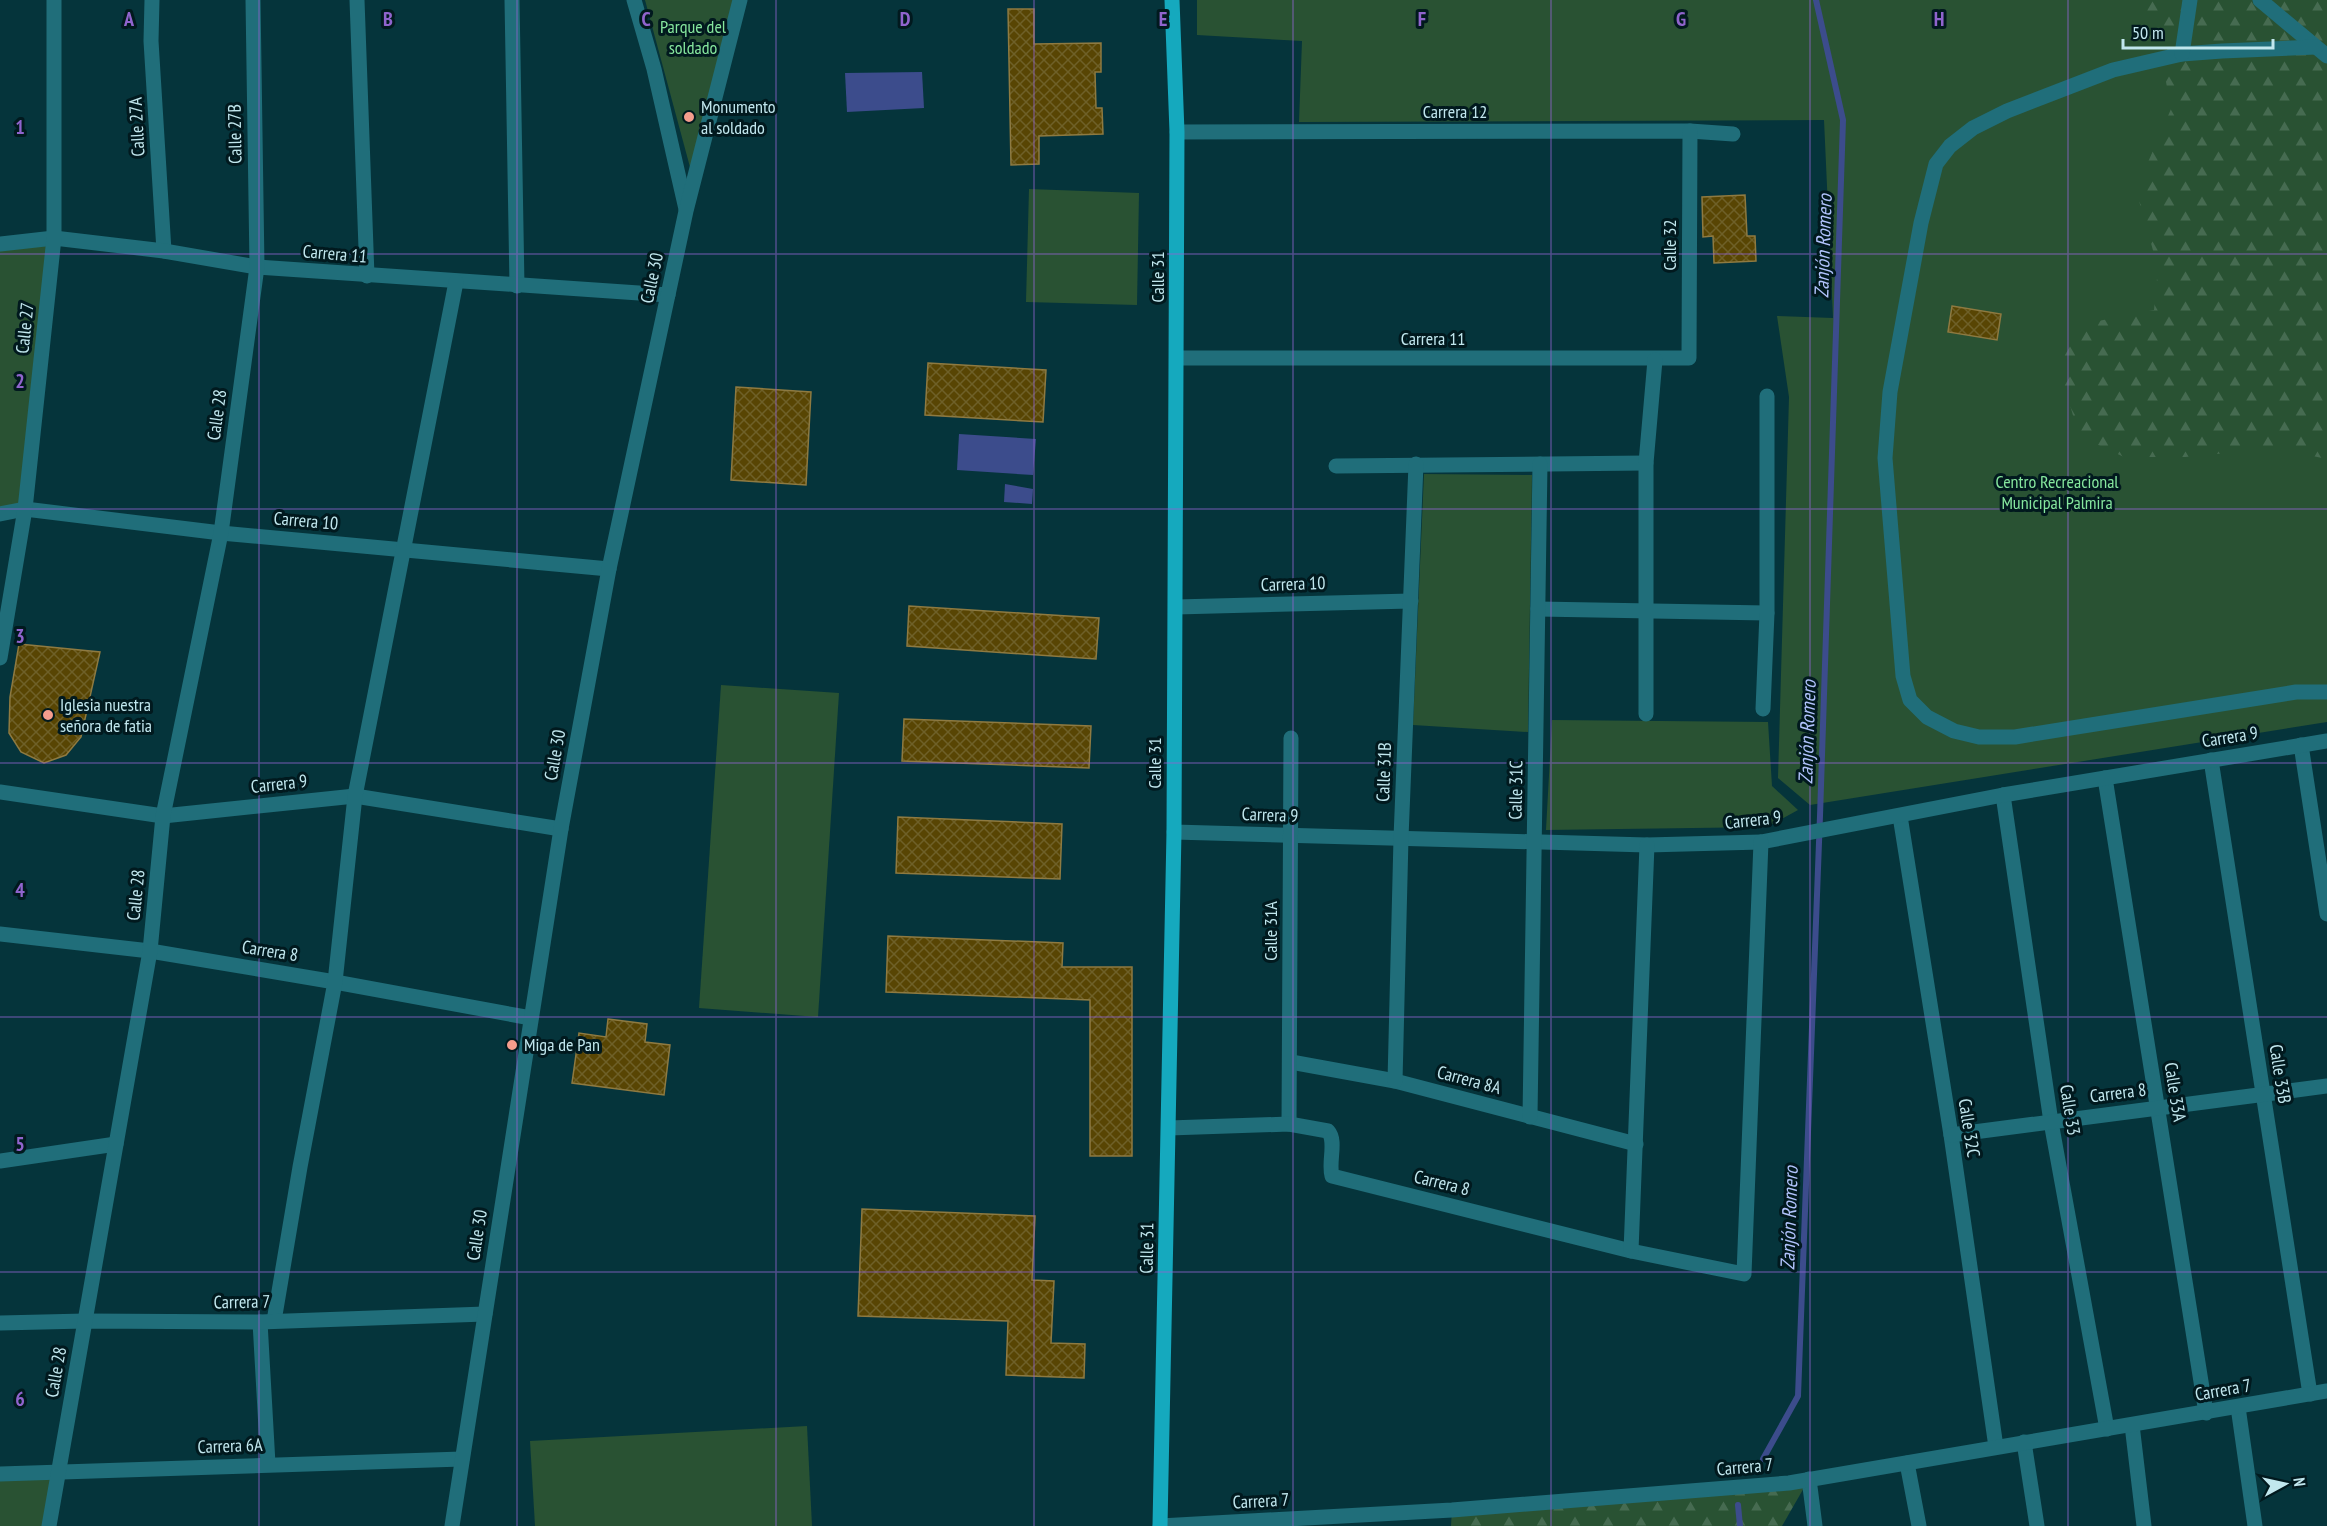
<svg xmlns="http://www.w3.org/2000/svg" width="2327" height="1526" font-family="'PT Sans Narrow',sans-serif">
	<style>
		.green { fill: #295233 }
		.forest { fill: url(#forest-firs) }
		.water { fill: #3c4c8c }
		.lines { fill: none; stroke-linecap: round; stroke-linejoin: round }
		.stream { stroke: #3c4c8c; stroke-width: 6 }
		.building { fill: url(#building-cross-hatch); stroke: #8e7a41; stroke-width: 1.5 }
		.minor { stroke: #206e7a; stroke-width: 15 }
		.major { stroke: #15a9be; stroke-width: 15 }
		.grid { fill: none; stroke: #9064cd; stroke-width: 1.5; stroke-opacity: 0.55 }
		.poi-dot { fill: #f59d8d; stroke: #01191e; stroke-width: 2 }
		.labels { text-anchor: middle; stroke-width: 6; stroke-linejoin: round; paint-order: stroke }
		.park-label { font-size: 18px; fill: #86e79e; stroke: #01191e }
		.poi-label { font-size: 18px; fill: #c1e7ee; stroke: #01191e; text-anchor: start }
		.street-label { font-size: 18px; fill: #c1e7ee; stroke: #01191e }
		.water-label { font-size: 20px; font-style: italic; fill: #b1c3fc; stroke: #01191e }
		.grid-label { font-size: 20px; text-anchor: middle; font-weight: bold; fill: #9064cd; stroke: #01191e; stroke-width: 6; stroke-linejoin: round; paint-order: stroke }
	</style>
	<defs>
		<pattern id="forest-firs" width="22" height="20" patternUnits="userSpaceOnUse" patternTransform="scale(1.5)"><rect width="22" height="20" fill="#295233"/><path d="M5 1l3.5 6h-7zM16 11l3.5 6h-7z" fill="#466b51"/></pattern>
		<pattern id="building-cross-hatch" width="8" height="8" patternUnits="userSpaceOnUse" patternTransform="scale(1.5)"><rect width="8" height="8" fill="#584503"/><path d="M0 0l8 8M0 8l8-8" fill="none" stroke="#6e6028"/></pattern>
	</defs>
	<rect width="100%" height="100%" fill="#05343b"/>
	<!-- green -->
	<g class="green">
		<path d="M645 0H740L694 182Z"/>
		<path d="M1197 0H2327V722L1810 805 1778 778 1789 397 1777 316 1833 318 1824 120 1299 122 1302 41 1197 35Z"/>
		<path d="M1029 189 1139 193 1137 305 1026 302Z"/>
		<path d="M54 238 25 509 0 514V245Z"/>
		<path d="M1424 474 1532 475 1528 732 1413 725Z"/>
		<path d="M721 685 839 693 818 1017 699 1008Z"/>
		<path d="M1552 720 1768 722 1772 786 1798 810 1767 827 1546 830Z"/>
		<path d="M807 1426 812 1526H535L530 1441Z"/>
		<path d="M57 1473 49 1526H0V1474Z"/>
	</g>
	<!-- forest -->
	<g class="forest">
		<path d="M2134 0H2327V459L2283 450 2248 451 2185 457H2124L2079 436 2054 350 2078 325 2154 310 2158 268 2136 190 2171 109 2162 60 2139 19Z"/>
		<path d="M1809 1479 1782 1526H1451L1452 1510Z"/>
	</g>
	<!-- water -->
	<g class="water">
		<path d="M922 72 924 108 847 112 845 73Z"/>
		<path d="M959 434 1036 439 1033 475 957 470Z"/>
		<path d="M1005 484 1033 489 1032 504 1004 502Z"/>
	</g>
	<g class="lines">
		<!-- stream -->
		<g class="stream">
			<path d="M1763 1459 1798 1396 1820 816 1843 120 1816 0"/>
			<path d="M1738 1505 1740 1526"/>
		</g>
	</g>
	<!-- building -->
	<g class="building">
		<path d="M1008 9H1034V44L1101 43V72H1095L1096 108H1102L1103 134 1039 136V164L1011 165Z"/>
		<path d="M1745 195 1747 236H1755L1756 261 1714 263 1713 236 1703 237 1702 197Z"/>
		<path d="M1952 306 2001 314 1997 340 1948 332Z"/>
		<path d="M928 363 1046 370 1043 422 925 415Z"/>
		<path d="M736 387 811 392 806 485 731 480Z"/>
		<path d="M909 606 1099 618 1096 659 907 646Z"/>
		<path d="M19 644 100 652 81 737 66 755 44 763 21 752 9 733 10 697Z"/>
		<path d="M904 719 1091 726 1089 768 902 761Z"/>
		<path d="M898 817 1062 824 1060 879 896 873Z"/>
		<path d="M888 936 1063 943 1062 967H1132V1156H1090V1000L886 992Z"/>
		<path d="M608 1019 647 1024 645 1042 670 1045 664 1095 572 1083 579 1033 606 1037Z"/>
		<path d="M862 1209 1035 1216 1032 1280 1054 1281 1051 1343 1085 1344 1084 1378 1006 1375 1008 1321 858 1316Z"/>
	</g>
	<g class="lines">
		<!-- minor -->
		<g class="minor">
			<path d="M152 0 151 41 164 251"/>
			<path d="M357 0 367 276"/>
			<path d="M512 0 517 286"/>
			<path d="M634 0 654 69 686 209"/>
			<path d="M2260 0 2327 56"/>
			<path d="M2316 47 2222 51 2182 54 2113 70 2007 111 1973 128 1950 146 1936 164 1921 223 1890 392 1885 458 1903 676 1910 700 1927 717 1954 731 1979 737H2015L2296 692H2327"/>
			<path d="M2182 54 2190 0"/>
			<path d="M1177 132 1690 131 1733 134"/>
			<path d="M0 244 54 238 164 251 257 267 668 295"/>
			<path d="M1177 358H1689L1690 131"/>
			<path d="M1336 466 1646 463"/>
			<path d="M0 514 25 509 221 533 609 569"/>
			<path d="M1176 607 1411 601"/>
			<path d="M1538 609 1767 613"/>
			<path d="M0 658 25 509 54 238V0"/>
			<path d="M1763 709 1767 613V396"/>
			<path d="M1646 714V463L1655 360"/>
			<path d="M2301 745 2327 914"/>
			<path d="M2211 760 2310 1394"/>
			<path d="M2105 778 2206 1413"/>
			<path d="M0 792 163 816 355 796 561 829"/>
			<path d="M2003 795 2051 1122 2107 1429"/>
			<path d="M1900 816 1951 1135 1996 1447"/>
			<path d="M1174 832 1647 845 1761 842 2003 795 2327 741"/>
			<path d="M0 934 150 951 335 982 531 1018"/>
			<path d="M1291 1062 1395 1081 1636 1144"/>
			<path d="M1395 1081 1401 838 1416 464"/>
			<path d="M1530 1117 1540 464"/>
			<path d="M1289 1124 1291 738"/>
			<path d="M1169 1128 1289 1124 1328 1131C1337 1141 1328 1162 1332 1176L1631 1251 1744 1274 1761 842"/>
			<path d="M1951 1135 2327 1086"/>
			<path d="M0 1161 116 1144"/>
			<path d="M1631 1251 1647 845"/>
			<path d="M274 1321 300 1167 335 982 355 796 456 282"/>
			<path d="M260 1322 268 1464"/>
			<path d="M0 1323 85 1321 260 1322 485 1314"/>
			<path d="M2238 1407 2255 1526"/>
			<path d="M2132 1425 2144 1526"/>
			<path d="M2024 1442 2037 1526"/>
			<path d="M1907 1463 1919 1526"/>
			<path d="M0 1474 462 1459"/>
			<path d="M1809 1479 1815 1526"/>
			<path d="M49 1526 150 951 163 816 221 533 257 267 253 0"/>
			<path d="M452 1526 561 829 609 569 686 211 740 0"/>
			<path d="M1160 1526 1452 1510 1789 1483 2327 1391"/>
		</g>
		<!-- major -->
		<path class="major" d="M1160 1526 1174 832 1177 132 1172 0"/>
	</g>
	<!-- grid -->
	<path class="grid" d="M259 0V1526M517 0V1526M776 0V1526M1034 0V1526M1293 0V1526M1551 0V1526M1810 0V1526M2068 0V1526M0 254H2327M0 509H2327M0 763H2327M0 1017H2327M0 1272H2327"/>
	<!-- markers -->
	<g class="poi-dot">
		<circle cx="689" cy="117" r="6"/>
		<circle cx="48" cy="715" r="6"/>
		<circle cx="512" cy="1045" r="6"/>
	</g>
	<g class="labels">
		<!-- park labels -->
		<g class="park-label">
			<text x="693" y="33">Parque del<tspan x="693" dy="21">soldado</tspan></text>
			<text x="2057" y="488">Centro Recreacional<tspan x="2057" dy="21">Municipal Palmira</tspan></text>
		</g>
		<!-- poi labels -->
		<g class="poi-label">
			<text x="701" y="113">Monumento<tspan x="701" dy="21">al soldado</tspan></text>
			<text x="60" y="711">Iglesia nuestra<tspan x="60" dy="21">señora de fatia</tspan></text>
			<text x="524" y="1051">Miga de Pan</text>
		</g>
		<!-- street labels -->
		<g class="street-label">
			<text x="1455" y="118">Carrera 12</text>
			<text transform="translate(137 127) rotate(-93)" y="6">Calle 27A</text>
			<text transform="translate(235 134) rotate(-91)" y="6">Calle 27B</text>
			<text transform="translate(1670 245) rotate(-90)" y="6">Calle 32</text>
			<text transform="translate(335 254) rotate(5)" y="6">Carrera 11</text>
			<text transform="translate(1158 277) rotate(-90)" y="6">Calle 31</text>
			<text transform="translate(652 278) rotate(-78)" y="6">Calle 30</text>
			<text transform="translate(25 328) rotate(-84)" y="6">Calle 27</text>
			<text x="1433" y="345">Carrera 11</text>
			<text transform="translate(217 415) rotate(-82)" y="6">Calle 28</text>
			<text transform="translate(306 521) rotate(5)" y="6">Carrera 10</text>
			<text transform="translate(1293 584) rotate(-2)" y="6">Carrera 10</text>
			<text transform="translate(2230 737) rotate(-9)" y="6">Carrera 9</text>
			<text transform="translate(555 755) rotate(-80)" y="6">Calle 30</text>
			<text transform="translate(1155 763) rotate(-90)" y="6">Calle 31</text>
			<text transform="translate(1384 772) rotate(-88)" y="6">Calle 31B</text>
			<text transform="translate(279 784) rotate(-6)" y="6">Carrera 9</text>
			<text transform="translate(1516 790) rotate(-89)" y="6">Calle 31C</text>
			<text transform="translate(1270 815) rotate(2)" y="6">Carrera 9</text>
			<text transform="translate(1753 820) rotate(-6)" y="6">Carrera 9</text>
			<text transform="translate(136 895) rotate(-84)" y="6">Calle 28</text>
			<text transform="translate(1271 931) rotate(-90)" y="6">Calle 31A</text>
			<text transform="translate(270 951) rotate(9)" y="6">Carrera 8</text>
			<text transform="translate(2280 1074) rotate(81)" y="6">Calle 33B</text>
			<text transform="translate(1469 1080) rotate(15)" y="6">Carrera 8A</text>
			<text transform="translate(2175 1092) rotate(81)" y="6">Calle 33A</text>
			<text transform="translate(2118 1093) rotate(-7)" y="6">Carrera 8</text>
			<text transform="translate(2070 1110) rotate(81)" y="6">Calle 33</text>
			<text transform="translate(1969 1128) rotate(81)" y="6">Calle 32C</text>
			<text transform="translate(1442 1183) rotate(14)" y="6">Carrera 8</text>
			<text transform="translate(477 1235) rotate(-81)" y="6">Calle 30</text>
			<text transform="translate(1147 1248) rotate(-89)" y="6">Calle 31</text>
			<text transform="translate(242 1302) rotate(-1)" y="6">Carrera 7</text>
			<text transform="translate(56 1372) rotate(-80)" y="6">Calle 28</text>
			<text transform="translate(2223 1390) rotate(-10)" y="6">Carrera 7</text>
			<text transform="translate(230 1446) rotate(-2)" y="6">Carrera 6A</text>
			<text transform="translate(1745 1467) rotate(-5)" y="6">Carrera 7</text>
			<text transform="translate(1261 1501) rotate(-3)" y="6">Carrera 7</text>
		</g>
		<!-- water labels -->
		<g class="water-label">
			<text transform="translate(1823 246) rotate(-88)" y="7">Zanjón Romero</text>
			<text transform="translate(1807 732) rotate(-88)" y="7">Zanjón Romero</text>
			<text transform="translate(1789 1218) rotate(-88)" y="7">Zanjón Romero</text>
		</g>
	</g>
	<g class="grid-label">
		<text x="129" y="26">A</text>
		<text x="388" y="26">B</text>
		<text x="646" y="26">C</text>
		<text x="905" y="26">D</text>
		<text x="1163" y="26">E</text>
		<text x="1422" y="26">F</text>
		<text x="1681" y="26">G</text>
		<text x="1939" y="26">H</text>
		<text x="20" y="134">1</text>
		<text x="20" y="388">2</text>
		<text x="20" y="643">3</text>
		<text x="20" y="897">4</text>
		<text x="20" y="1151">5</text>
		<text x="20" y="1406">6</text>
	</g>
	<!-- north arrow -->
	<g transform="translate(2285 1484) rotate(82)" stroke="#01191e" stroke-width="4.5" paint-order="stroke">
	<path d="M0-4.5L10 22L0 15L-10 22Z" fill="#c1e7ee"/>
	<text y="-9" font-size="16" font-weight="bold" text-anchor="middle" fill="#c1e7ee">N</text>
	</g>
	<!-- scale -->
	<path d="M2123 39v9h150v-9" fill="none" stroke="#c1e7ee" stroke-width="3"/>
	<text x="2132" y="39" font-size="18" fill="#c1e7ee" stroke="#01191e" stroke-width="4.5" paint-order="stroke">50 m</text>
</svg>
